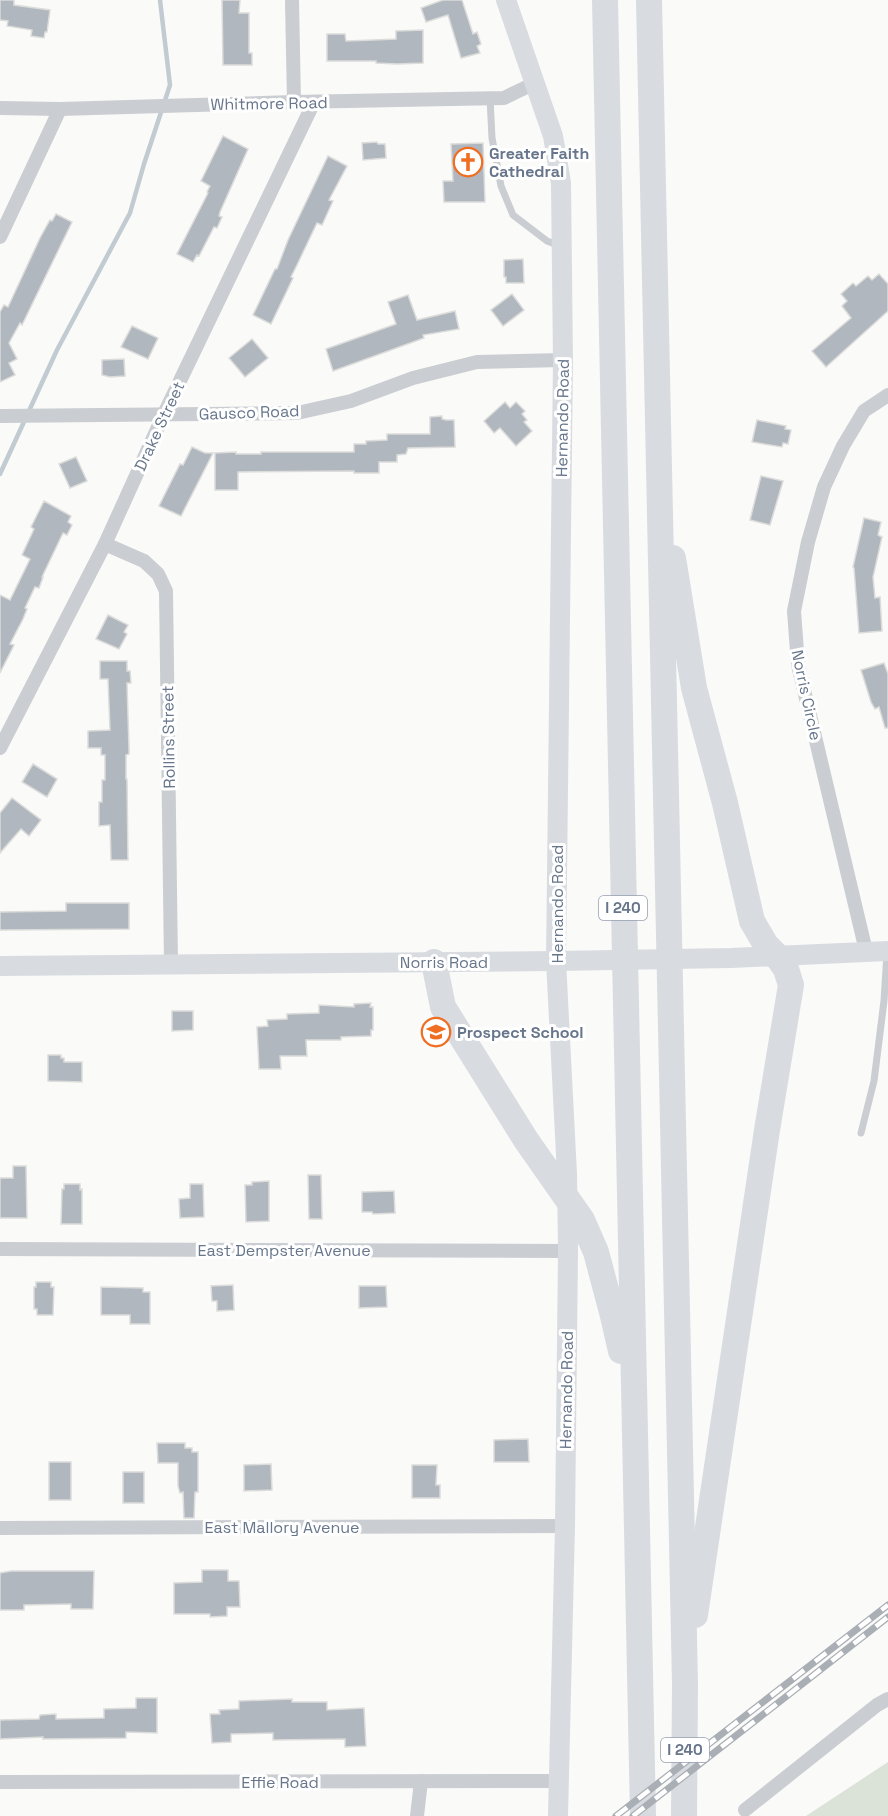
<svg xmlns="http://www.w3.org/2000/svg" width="888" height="1816" font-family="'Space Grotesk',sans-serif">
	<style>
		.green { fill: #dbe2d8 }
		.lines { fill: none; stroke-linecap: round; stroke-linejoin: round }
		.stream { stroke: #c1cbd1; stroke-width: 4.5 }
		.building { fill: #b0b7bf; stroke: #dcdcda; stroke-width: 1.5 }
		.lane { stroke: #cacdd1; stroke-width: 7 }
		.street { stroke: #cacdd1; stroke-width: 14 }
		.secondary { stroke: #d8dbe0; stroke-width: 20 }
		.highway { stroke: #d8dbe0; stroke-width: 26 }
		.rail-casing { stroke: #aaafb6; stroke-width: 7 }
		.rail { stroke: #fff; stroke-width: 4.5; stroke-dasharray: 14; stroke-linecap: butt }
		.labels { text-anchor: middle; stroke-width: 6; stroke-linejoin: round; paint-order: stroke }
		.shield { fill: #fff; stroke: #959fae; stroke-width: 1.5 }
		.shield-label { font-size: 15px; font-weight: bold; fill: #67768b }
		.street-label { font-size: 16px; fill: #67768b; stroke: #fff }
		.poi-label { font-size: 16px; font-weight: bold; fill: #67768b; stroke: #fff; text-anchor: start }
	</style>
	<rect width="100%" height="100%" fill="#fafaf8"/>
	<!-- green -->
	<path class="green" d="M888 1762V1816H806Z"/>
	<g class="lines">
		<!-- stream -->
		<path class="stream" d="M0 474 57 350 130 213 144 164 170 85 160 0"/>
	</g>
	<!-- building -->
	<g class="building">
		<path d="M0 0H14V5L50 10 47 32H45L44 38 31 36 32 30 7 26 8 21 0 20Z"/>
		<path d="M222 0H240L239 13H249V53H252V65H223Z"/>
		<path d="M443 0H462L473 34 477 32 481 44 477 46 480 53 461 58 448 15 426 22 421 8Z"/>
		<path d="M423 30V63L397 64 376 63V61H327V34H345L346 41 373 40 396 39V31Z"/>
		<path d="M223 136 248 149 220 212 219 216 222 217 217 228 214 227 199 256 197 255 193 262 177 254 208 193 207 192 210 186 201 181Z"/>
		<path d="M377 142 378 144H385L386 158 363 160 362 143Z"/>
		<path d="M483 143 485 202H444L443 181H453L451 144Z"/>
		<path d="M328 156 347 166 329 200 333 201 322 225 317 223 296 267 291 277 293 278 271 324 253 315 275 269H277L288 240Z"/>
		<path d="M56 214 72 222 22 325 20 323 9 343 17 359 9 363 15 375 0 382V312L4 305 8 307 40 238 50 220 52 221Z"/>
		<path d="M523 259 524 283H506V277H504V260Z"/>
		<path d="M879 274 888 284V311L826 367 812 351 851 318 842 306 847 301 841 294 853 283 856 286 868 276 872 280Z"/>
		<path d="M512 294 524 310 503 326 491 310Z"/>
		<path d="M408 295 417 320 455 311 459 329 423 335 424 338 333 371 326 349 396 324 388 302Z"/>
		<path d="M132 326 158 338 148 359 121 347Z"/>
		<path d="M252 339 268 358 245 377 229 358Z"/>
		<path d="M124 359 125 376 110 377 102 375V360Z"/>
		<path d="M505 402 510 408 516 402 525 411 522 414 527 420 524 422 532 431 516 446 500 428 494 433 484 421Z"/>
		<path d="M442 416V419L446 420H454L455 447 408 448 406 454 397 455V462H379V473H354V471L238 472V490H215V453L236 452V454H261V452H354V444H366V441L387 440V434H430V417Z"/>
		<path d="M757 420 786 426 785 429 791 430 788 444 783 443 782 447 752 442Z"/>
		<path d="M192 447 205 453H213L181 516 159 506 180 464 183 465Z"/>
		<path d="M76 457 87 481 70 488 59 464Z"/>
		<path d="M761 476 783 481 770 525 750 520Z"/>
		<path d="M44 501 71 516 68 522 72 525 67 535 63 533 42 577H43L39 588 35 587 25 608 27 609 23 619 10 644 14 645 0 673V595L10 600 30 559 22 555 34 529 31 527Z"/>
		<path d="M864 518 881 522 878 535 882 537 873 577 875 598 880 597 882 631 859 633 854 568 853 567Z"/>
		<path d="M108 615 128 625 124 632 127 634 119 649 96 639Z"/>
		<path d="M100 661H127V671H130L131 683H127L129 749V754L126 755V779H127L128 860H111L110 825 99 826V802H102V780H105V755H101V748H88V731L110 730 108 679H100Z"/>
		<path d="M884 663 888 674V728H885L879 707 875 709 871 702 861 670Z"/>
		<path d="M33 764 57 779 47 797 22 782Z"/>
		<path d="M12 798 41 820 29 836 21 829 0 853V813Z"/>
		<path d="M66 903H129V929L0 930V912L66 911Z"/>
		<path d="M371 1003 370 1007H373V1030H371V1036L341 1037V1040H306L307 1056H280L281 1069H259L257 1027 268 1026 267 1020 287 1019V1014L319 1013V1005L354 1007V1004Z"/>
		<path d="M172 1011H193V1030L172 1031Z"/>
		<path d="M48 1055H61V1058H64V1062H82V1082L48 1081Z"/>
		<path d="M13 1166H26L27 1218H0V1178H13Z"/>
		<path d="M308 1175H321L322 1219H309Z"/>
		<path d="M269 1181V1221L246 1222 245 1185H252V1182Z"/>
		<path d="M64 1184H80V1190L82 1189V1224H61L62 1189H64Z"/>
		<path d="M190 1184H203L204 1217 180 1218 179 1199 190 1198Z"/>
		<path d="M394 1191 395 1213 373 1214 372 1212H362V1192Z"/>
		<path d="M36 1282H51V1287H54L53 1315H37V1309H34V1287H36Z"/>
		<path d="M233 1285 234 1310 217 1311V1301H212L211 1286Z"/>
		<path d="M359 1286H386L387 1307 359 1308Z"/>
		<path d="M101 1287 143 1288V1292H150V1324H130V1315H101Z"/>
		<path d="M528 1439 529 1462H494V1440Z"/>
		<path d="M157 1443H185V1448H192V1452H198V1492H195L194 1518H184L183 1492 180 1493 178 1486V1463H158Z"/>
		<rect x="49" y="1462" width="22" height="38"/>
		<path d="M271 1464 272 1490 244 1491V1465Z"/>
		<path d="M412 1465H437L436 1485H440V1498H412Z"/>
		<rect x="123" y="1472" width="21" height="31"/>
		<path d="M202 1570H228V1581H239L240 1607H227V1616L210 1617V1614H174V1583L202 1582Z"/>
		<path d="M11 1571H94L93 1609H71V1604L24 1605V1610H0V1573Z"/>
		<path d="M136 1698H157V1733L126 1732V1738L43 1739V1737L0 1739V1720L39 1719 40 1715 56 1714V1719L104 1718V1709L136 1708Z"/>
		<path d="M292 1699V1702H327V1710L364 1708 366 1746 345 1747V1739L273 1740V1733L231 1734V1742L212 1743 210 1714H220L219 1710 239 1709V1701Z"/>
	</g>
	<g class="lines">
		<!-- lane -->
		<g class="lane">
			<path d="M490 98 492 138 501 186 513 215 547 241 560 246"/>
			<path d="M861 1133 874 1081 884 1001 887 953"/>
		</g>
		<!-- street -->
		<g class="street">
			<path d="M292 0 294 102"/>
			<path d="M0 108 60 109 294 102 504 98 535 83"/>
			<path d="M0 237 60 109"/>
			<path d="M0 416 297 413 351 401 413 378 477 362 563 360"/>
			<path d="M105 544 144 561 158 574 166 591 171 964"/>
			<path d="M0 748 105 544 164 414 314 102"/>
			<path d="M866 951 798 665 794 611 808 542 824 487 843 446 864 411 888 395"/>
			<path d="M0 1249 568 1251"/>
			<path d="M0 1528 565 1526"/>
			<path d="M0 1782 559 1781"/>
			<path d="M745 1810 877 1705 888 1699"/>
			<path d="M417 1816 421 1781"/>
		</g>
		<!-- secondary -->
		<g class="secondary">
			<path d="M506 0 553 136 561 183 563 360 556 961 567 1174 568 1251 565 1526 558 1816"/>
			<path d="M0 966 556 961 731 958 888 951"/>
		</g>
		<!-- highway -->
		<g class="highway">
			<path d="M605 0 643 1816"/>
			<path d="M649 0 685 1684 684 1816"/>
			<path d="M673 558 694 688 725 803 752 921 766 945 776 955 786 969 791 985 767 1130 695 1615"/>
			<path d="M434 962 443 1007 526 1140 582 1220 596 1252 613 1316 621 1351"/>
		</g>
		<!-- rail casing -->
		<g class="rail-casing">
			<g id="rail">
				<path d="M616 1816 888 1605"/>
				<path d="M633 1816 888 1617"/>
			</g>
		</g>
		<!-- rail -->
		<use href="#rail" class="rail"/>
	</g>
	<!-- icons -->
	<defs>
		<g id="church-ring" transform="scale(1.5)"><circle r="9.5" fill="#fff" stroke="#ef6e22" stroke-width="1.5"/><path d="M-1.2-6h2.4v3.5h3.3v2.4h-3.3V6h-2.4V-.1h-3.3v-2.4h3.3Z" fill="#ef6e22"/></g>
		<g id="school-ring" transform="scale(1.5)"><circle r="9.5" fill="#fff" stroke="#ef6e22" stroke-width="1.5"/><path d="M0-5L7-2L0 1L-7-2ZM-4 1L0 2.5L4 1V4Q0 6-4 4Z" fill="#ef6e22"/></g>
	</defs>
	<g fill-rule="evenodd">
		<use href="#church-ring" x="468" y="162"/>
		<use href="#school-ring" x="436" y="1032"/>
	</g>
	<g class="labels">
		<!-- shield labels -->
		<g class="shield">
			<rect x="599" y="896" width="48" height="24" rx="4.5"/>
			<rect x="661" y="1738" width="48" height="24" rx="4.5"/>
		</g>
		<g class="shield-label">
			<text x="623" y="913">I 240</text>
			<text x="685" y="1755">I 240</text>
		</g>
		<!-- street labels -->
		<g class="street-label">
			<text transform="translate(269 103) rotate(-1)" y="6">Whitmore Road</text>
			<text transform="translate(249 412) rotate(-2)" y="6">Gausco Road</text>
			<text transform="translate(562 418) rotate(-89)" y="6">Hernando Road</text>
			<text transform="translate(159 426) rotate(-65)" y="6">Drake Street</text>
			<text transform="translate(807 695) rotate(78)" y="6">Norris Circle</text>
			<text transform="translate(168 737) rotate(-91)" y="6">Rollins Street</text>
			<text transform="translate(557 904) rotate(-90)" y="6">Hernando Road</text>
			<text x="444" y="968">Norris Road</text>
			<text x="284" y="1256">East Dempster Avenue</text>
			<text transform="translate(566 1390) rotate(-89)" y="6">Hernando Road</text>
			<text x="282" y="1533">East Mallory Avenue</text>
			<text x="280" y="1788">Effie Road</text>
		</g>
		<!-- poi labels -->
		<g class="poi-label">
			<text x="489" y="159">Greater Faith<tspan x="489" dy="18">Cathedral</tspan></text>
			<text x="457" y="1038">Prospect School</text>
		</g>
	</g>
</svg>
